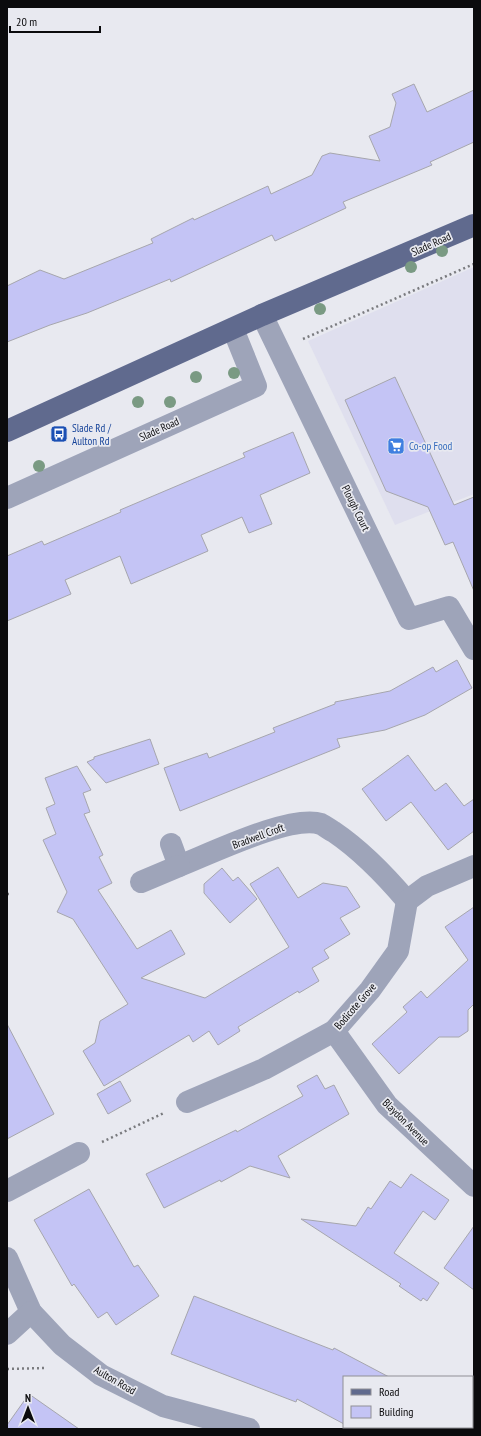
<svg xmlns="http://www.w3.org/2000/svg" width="481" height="1436" font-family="'PT Sans Narrow',sans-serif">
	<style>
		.built { fill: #dfdfee }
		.building { fill: #c4c4f5; stroke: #a6a6ad }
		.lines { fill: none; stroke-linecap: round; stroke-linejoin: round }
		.path { stroke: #797a7e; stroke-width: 2.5; stroke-dasharray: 2 3; stroke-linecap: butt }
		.minor { stroke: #9ea4b9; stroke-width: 22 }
		.major { stroke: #606a8e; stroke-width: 22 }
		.tree { fill: #7a9a83 }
		.labels { text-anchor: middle; stroke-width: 3.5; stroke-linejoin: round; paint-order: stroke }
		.street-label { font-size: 11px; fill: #0b0b0d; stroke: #e8e9f0 }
		.transit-label { font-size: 11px; fill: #164399; stroke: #e8e9f0; text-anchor: start }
		.shop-label { font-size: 11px; fill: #366cbe; stroke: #e8e9f0; text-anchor: start }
	</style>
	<rect width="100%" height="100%" fill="#e8e9f0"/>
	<!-- built -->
	<path class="built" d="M474 267V494L395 525 308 341Z"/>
	<!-- building -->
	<g class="building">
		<path d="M414 84 427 112 474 90V142L430 162 432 165 343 202 346 208 275 241 272 235 171 282 170 279 87 313 50 325 7 342V286L40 270 64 279 153 243 151 239 193 218 194 220 268 186 271 194 312 175 322 156 330 153 380 161 369 136 390 127 396 103 392 94Z"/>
		<path d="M395 377 454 505 474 497V591L453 542 445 545 428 507 386 491 345 400Z"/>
		<path d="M293 432 310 473 260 495 272 524 249 533 242 517 201 535 208 551 131 584 120 556 65 580 71 594 7 621V556L42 541 44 545 121 512 120 510 245 457 243 453Z"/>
		<path d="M457 660 472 688 425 715 385 730 337 739 340 747 180 811 164 768 207 753 209 758 275 732 273 728 335 704V702L390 691 433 667 436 672Z"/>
		<path d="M150 739 159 764 106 783 87 762 94 759V757Z"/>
		<path d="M408 755 435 791 446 783 464 806 474 799V831L448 850 411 802 386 821 362 789Z"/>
		<path d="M77 766 91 790 83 793 90 812 84 814 103 855 99 857 112 883 98 890 137 949 171 930 185 954 141 978 205 998 289 947 250 884 278 867 298 898 323 883 347 887 360 907 340 918 350 934 324 950 329 958 312 968 319 981 299 993 298 991 238 1027 240 1031 218 1045 209 1031 193 1042 189 1035 104 1086 83 1051 95 1043 100 1021 128 1004 73 919 57 912 67 892 43 840 56 834 46 808 55 804 45 778Z"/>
		<path d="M222 868 233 881 238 877 257 899 230 923 204 893V884Z"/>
		<path d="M474 907V1004L468 1010V1031L459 1037H439L399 1074 372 1044 407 1012 403 1007 421 991 427 998 468 960 445 927Z"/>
		<path d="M7 1024 54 1114 7 1139Z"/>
		<path d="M317 1075 325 1089 334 1085 349 1114 278 1156 290 1178 250 1166 221 1182 220 1180 164 1208 146 1174 236 1130 237 1132 303 1096 297 1086Z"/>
		<path d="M120 1081 131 1101 108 1114 97 1094Z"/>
		<path d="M411 1174 449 1200 435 1220 423 1211 394 1253 439 1283 427 1301 423 1298 421 1301 399 1286 401 1284 301 1219 356 1226 368 1207 371 1209 390 1181 401 1188Z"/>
		<path d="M89 1189 134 1267 138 1265 159 1296 116 1325 107 1312 98 1318 74 1284 72 1286 34 1220Z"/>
		<path d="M474 1226V1290L444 1268Z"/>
		<path d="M194 1296 333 1350 334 1348 389 1377H344V1424L297 1399 296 1402 171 1354Z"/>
		<path d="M29 1394 79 1429H7V1425Z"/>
	</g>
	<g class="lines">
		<!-- path -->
		<g class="path">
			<path d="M303 339 474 264"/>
			<path d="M7 894H10"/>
			<path d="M102 1142 164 1113"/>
			<path d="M7 1369 46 1368"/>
		</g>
		<!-- minor -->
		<g class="minor">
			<path d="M262 315 409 619 449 607 474 649"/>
			<path d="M7 498 256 386 233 329"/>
			<path d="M171 844 179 866C210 854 291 814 321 824 325 826 330 830 334 832 362 851 385 875 407 901"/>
			<path d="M141 882 179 866"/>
			<path d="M334 1031 387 1105 474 1186"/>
			<path d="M187 1102 264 1069 334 1031 370 990 398 951 407 901 427 886 474 866"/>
			<path d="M7 1191 79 1153"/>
			<path d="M7 1258 31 1312 62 1345 101 1375 163 1406 249 1429"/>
			<path d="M7 1334 31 1312"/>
		</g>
		<!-- major -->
		<path class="major" d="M7 431 262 315 474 225"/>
	</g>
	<!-- trees -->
	<g class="tree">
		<circle cx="442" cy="251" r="6"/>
		<circle cx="411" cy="267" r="6"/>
		<circle cx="320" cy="309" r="6"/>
		<circle cx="234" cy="373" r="6"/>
		<circle cx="196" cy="377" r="6"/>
		<circle cx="138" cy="402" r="6"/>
		<circle cx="170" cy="402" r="6"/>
		<circle cx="39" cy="466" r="6"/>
	</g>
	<!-- icons -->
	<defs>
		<g id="bus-square" transform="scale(0.9)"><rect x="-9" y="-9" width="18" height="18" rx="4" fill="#1a4fb4" stroke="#e8e9f0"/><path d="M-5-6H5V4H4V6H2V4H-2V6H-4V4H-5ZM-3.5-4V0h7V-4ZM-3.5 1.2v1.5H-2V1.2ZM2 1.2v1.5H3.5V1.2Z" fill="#fff"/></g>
		<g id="supermarket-square" transform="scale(0.9)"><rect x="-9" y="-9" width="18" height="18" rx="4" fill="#3f7fe0" stroke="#e8e9f0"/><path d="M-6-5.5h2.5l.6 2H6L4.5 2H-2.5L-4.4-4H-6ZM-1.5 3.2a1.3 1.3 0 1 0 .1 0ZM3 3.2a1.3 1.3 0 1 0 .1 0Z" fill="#fff"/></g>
	</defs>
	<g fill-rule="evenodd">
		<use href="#bus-square" x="59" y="434"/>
		<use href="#supermarket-square" x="396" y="446"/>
	</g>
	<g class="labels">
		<!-- street labels -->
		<g class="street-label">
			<text transform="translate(431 244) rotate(-24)" y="4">Slade Road</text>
			<text transform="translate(159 429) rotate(-24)" y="4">Slade Road</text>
			<text transform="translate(356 508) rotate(64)" y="4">Plough Court</text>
			<text transform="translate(258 836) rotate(-20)" y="4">Bradwell Croft</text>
			<text transform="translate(355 1006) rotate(-49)" y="4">Bodicote Grove</text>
			<text transform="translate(406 1122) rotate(45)" y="4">Blaydon Avenue</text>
			<text transform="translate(115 1380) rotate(30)" y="4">Aulton Road</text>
		</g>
		<!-- transit labels -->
		<g class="transit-label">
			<text x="72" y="432">Slade Rd /<tspan x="72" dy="13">Aulton Rd</tspan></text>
		</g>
		<!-- shop labels -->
		<g class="shop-label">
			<text x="409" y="450">Co-op Food</text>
		</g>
	</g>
	<!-- border -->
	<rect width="481" height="1436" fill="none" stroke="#0b0b0d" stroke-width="16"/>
	<!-- legend -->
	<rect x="343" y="1376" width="130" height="52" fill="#e8e9f0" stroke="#909095"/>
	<rect x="351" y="1389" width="20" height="6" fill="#606a8e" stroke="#909095"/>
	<text x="379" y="1396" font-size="12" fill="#0b0b0d">Road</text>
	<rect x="351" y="1406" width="20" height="12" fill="#c4c4f5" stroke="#909095"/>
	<text x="379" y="1416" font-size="12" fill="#0b0b0d">Building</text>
	<!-- north arrow -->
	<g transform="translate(28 1408)" stroke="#e8e9f0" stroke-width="3" paint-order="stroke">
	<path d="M0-3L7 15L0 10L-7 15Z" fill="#0b0b0d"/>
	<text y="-6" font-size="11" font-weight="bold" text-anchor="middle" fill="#0b0b0d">N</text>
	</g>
	<!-- scale -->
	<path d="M10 26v6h90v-6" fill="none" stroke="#0b0b0d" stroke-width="2"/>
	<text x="16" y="26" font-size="12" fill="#0b0b0d" stroke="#e8e9f0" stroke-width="3" paint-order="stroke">20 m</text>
</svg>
